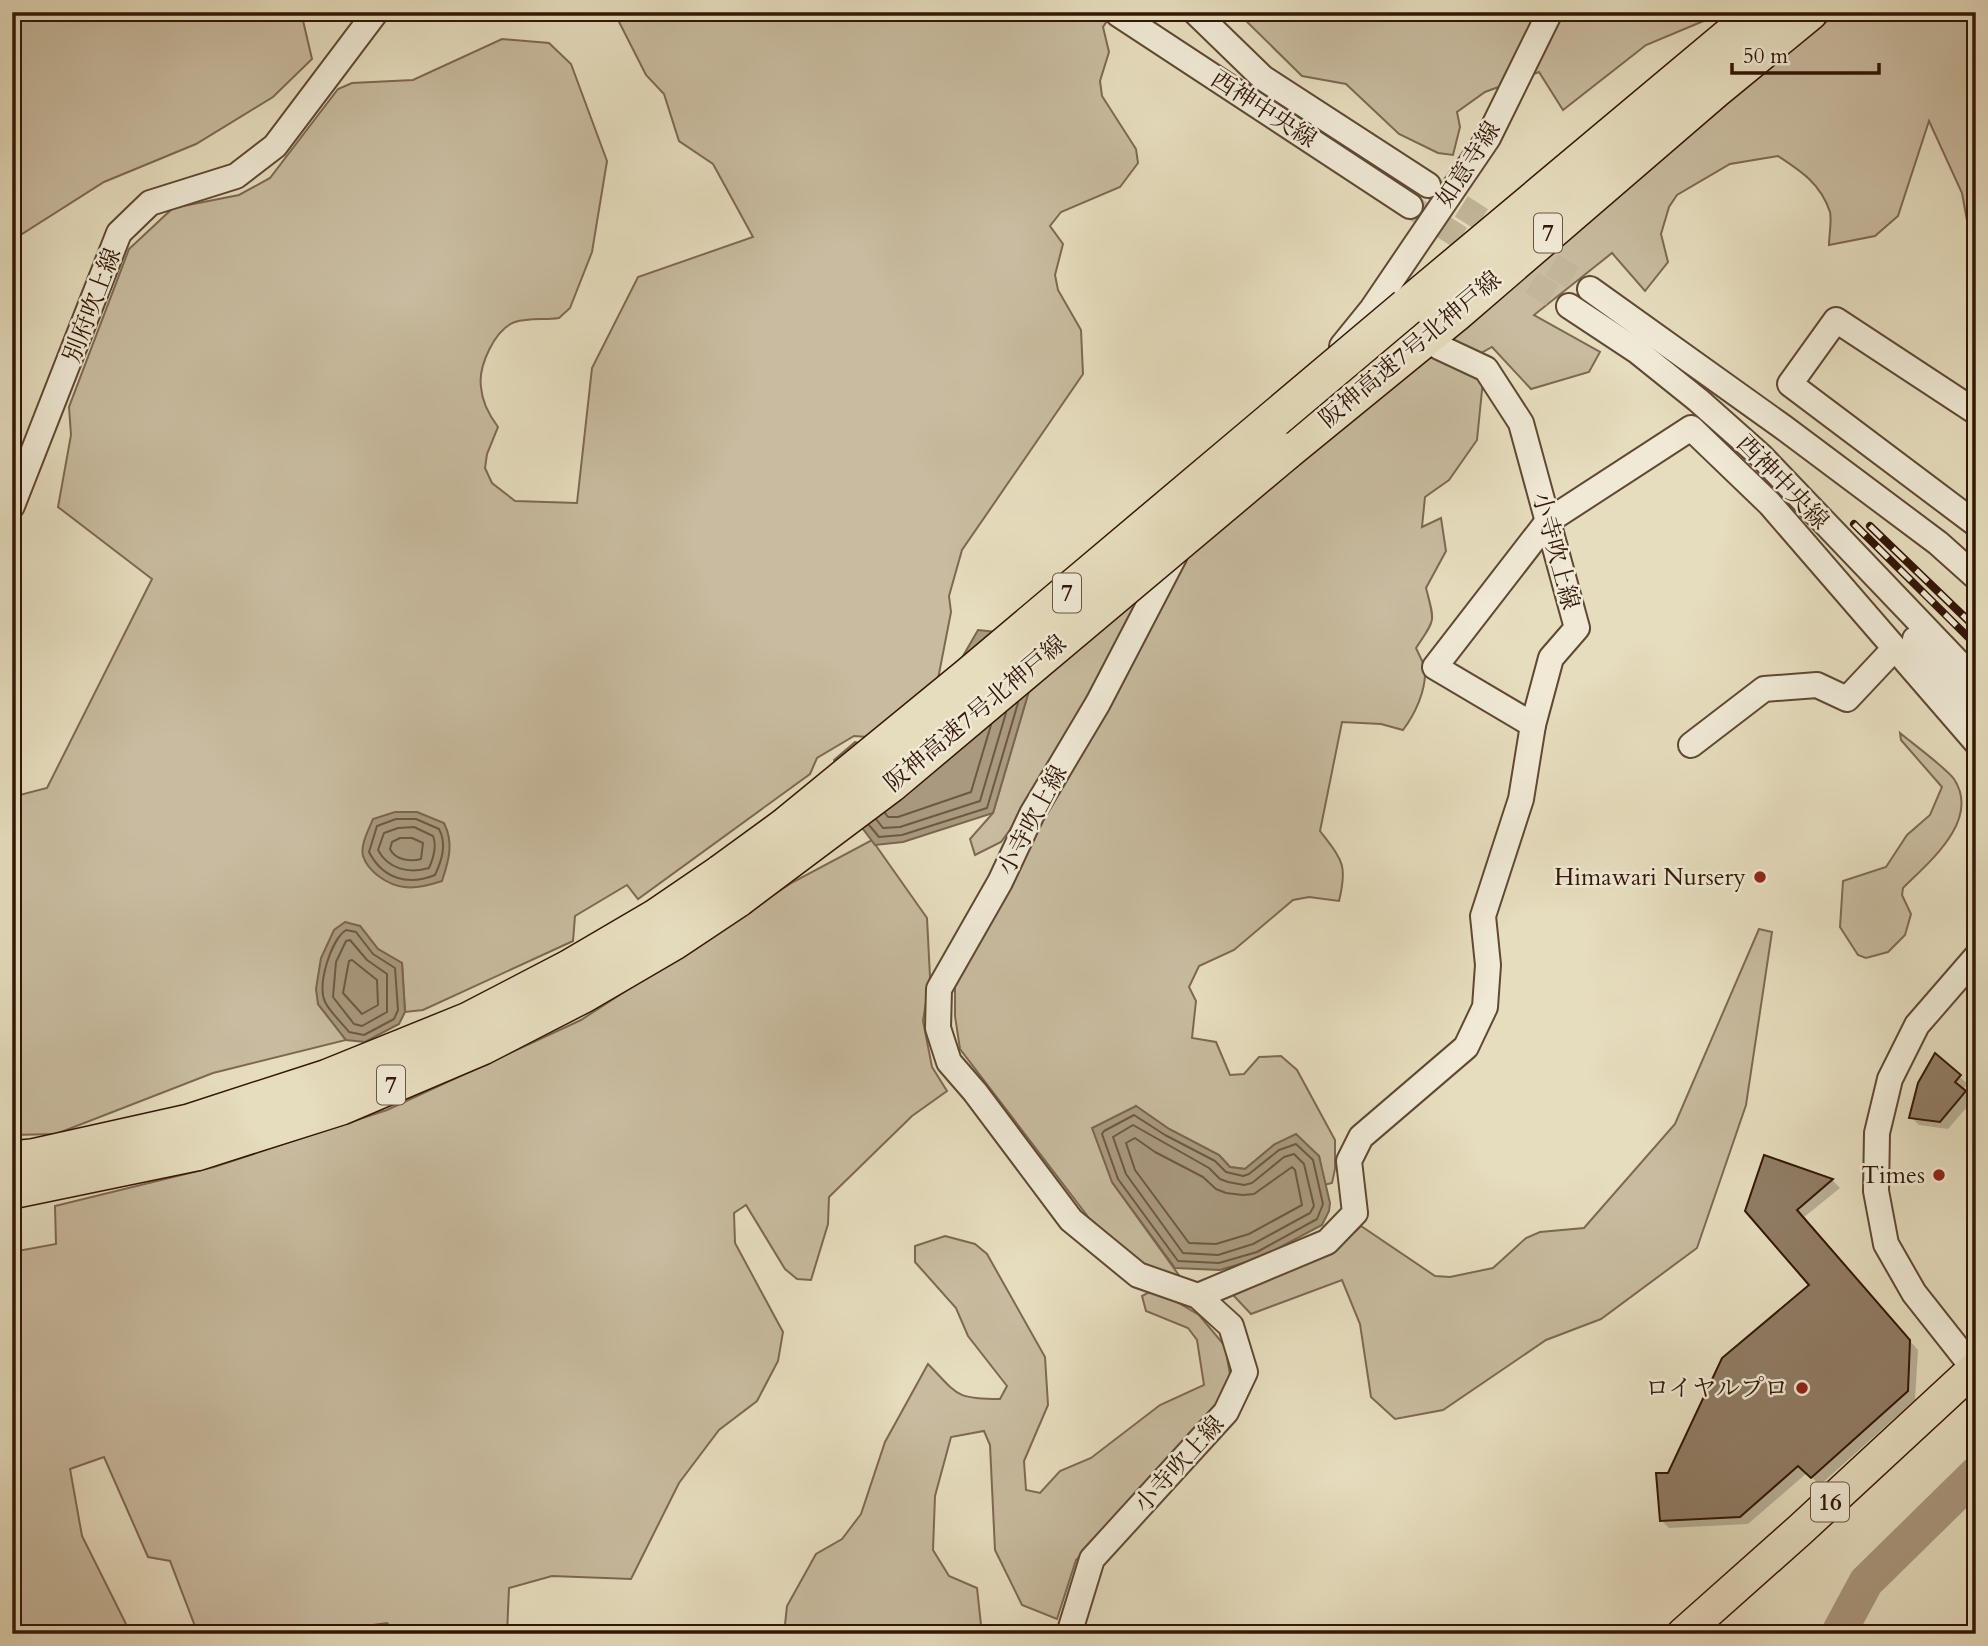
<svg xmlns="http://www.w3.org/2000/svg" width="1988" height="1646" font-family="Cardo,'Noto Serif JP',serif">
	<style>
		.green { fill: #c8bb9f; stroke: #7e6852; stroke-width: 2 }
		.water { fill: #a9997f; stroke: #7a654e; stroke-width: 2 }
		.shadow { fill: #0003 }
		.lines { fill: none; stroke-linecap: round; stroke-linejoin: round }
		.shore { stroke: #6e5842; stroke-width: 2 }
		.river { stroke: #a9997f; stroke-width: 35 }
		.building { fill: #907d65; stroke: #331605; stroke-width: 2 }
		.minor-tunnel { stroke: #c2b599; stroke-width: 24; stroke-dasharray: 24 12; stroke-linecap: butt }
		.minor-casing { stroke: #604833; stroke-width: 28 }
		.major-casing { stroke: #331605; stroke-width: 35 }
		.highway-casing { stroke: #331605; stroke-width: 40 }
		.minor { stroke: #efe9d5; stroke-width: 24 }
		.major { stroke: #e6ddbe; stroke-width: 32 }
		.highway { stroke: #e6ddbe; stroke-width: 37 }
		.rail-casing { stroke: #331605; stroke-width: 8 }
		.rail { stroke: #efe9d5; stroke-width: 5; stroke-dasharray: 16; stroke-linecap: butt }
		.highway-bridge-casing { stroke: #331605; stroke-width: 40; stroke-linecap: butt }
		.highway-bridge { stroke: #e6ddbe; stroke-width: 37 }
		.poi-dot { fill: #8f2418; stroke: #efe9d5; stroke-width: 2.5 }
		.labels { text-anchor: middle; stroke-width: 5; stroke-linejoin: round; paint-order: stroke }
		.shield { fill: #efe9d5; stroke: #6b5543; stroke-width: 2 }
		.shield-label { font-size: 23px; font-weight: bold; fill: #331605 }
		.street-label { font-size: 24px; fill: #331605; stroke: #efe9d5 }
		.poi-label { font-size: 24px; fill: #331605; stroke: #efe9d5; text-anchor: end }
	</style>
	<rect width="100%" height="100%" fill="#e6ddbe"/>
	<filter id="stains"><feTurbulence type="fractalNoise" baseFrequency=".00286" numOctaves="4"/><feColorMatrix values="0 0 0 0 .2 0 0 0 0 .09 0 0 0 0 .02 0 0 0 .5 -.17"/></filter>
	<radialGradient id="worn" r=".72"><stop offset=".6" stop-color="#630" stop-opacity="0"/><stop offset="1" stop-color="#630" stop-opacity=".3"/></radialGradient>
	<!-- green -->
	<g class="green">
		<path d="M47 12H301L312 59 273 97 196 144 104 182 19 236 12 244V20Z"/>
		<path d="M614 12H1113L1103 27 1109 52 1100 81 1102 96 1136 149 1138 163 1120 187 1061 212 1050 226 1063 244 1055 275 1058 290 1081 330 1083 374 962 550 949 596 951 612 938 679 868 737 854 736 817 758 810 774 638 899 627 885 575 916 573 941 423 1010 405 1012 402 963 378 949 360 926 318 1004 346 1040 213 1073 56 1134 12 1135V797L47 788 152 579 58 507 71 435 69 407 129 249 173 208 239 195 270 178 338 89 352 83 413 80 502 39 549 43 571 64 607 161 592 252 570 308 559 318C546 320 528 318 515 322 495 329 478 366 481 387 482 402 489 415 498 427L487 454 485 468 492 483 515 501 577 503 592 368 638 277 753 237 713 164 679 141 664 94 646 75Z"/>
		<path d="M1237 12H1725L1646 45 1563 110 1539 72 1485 92 1457 112 1460 127 1453 155 1438 153 1399 134 1346 84 1302 76Z"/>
		<path d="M1838 12H1976V242L1970 237 1962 193 1929 121 1898 216 1875 236 1829 245C1829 235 1832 221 1830 212 1821 184 1801 171 1778 156L1730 164 1677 195 1669 207 1661 234 1668 262 1645 291 1612 253 1534 315 1600 352 1589 372 1531 389 1492 347 1476 356 1483 380 1477 440 1449 480 1425 497 1422 527 1441 518 1446 551 1426 588C1435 623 1436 618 1416 648 1419 655 1424 663 1425 670 1426 691 1415 714 1403 730L1381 724 1342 722 1320 831C1342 860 1348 864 1339 901L1309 897 1293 900 1234 950 1199 966 1189 987 1196 1001 1192 1038 1216 1042 1230 1075 1244 1074 1259 1057 1281 1056 1297 1070 1335 1140V1169L1332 1183 1324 1185 1319 1156 1275 1144 1245 1169 1230 1167 1219 1155 1169 1129 1136 1106 1112 1182 1181 1278 1137 1261 1089 1218 960 1049 955 1016V982L1179 565 1495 295Z"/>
		<path d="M1140 595 1038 792 1001 842 975 855 970 839 993 813 1028 693Z"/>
		<path d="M1900 733C1912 743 1946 768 1954 779 1981 820 1929 862 1903 888L1902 895 1911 914 1905 935 1888 952 1866 958 1858 955 1840 927 1843 881 1886 867 1907 835 1930 815 1942 787 1901 740Z"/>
		<path d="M872 840 927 918 930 977 923 1021 932 1067 947 1091 912 1116 829 1197 828 1224 811 1280 797 1279 785 1269 746 1205 734 1213 735 1243 783 1332 778 1361 757 1401 719 1430 679 1483 631 1579 552 1576 509 1588 507 1634H398L387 1623 373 1625 367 1634H198L170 1561 148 1557 104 1457 70 1469 82 1536 131 1634H12V1252L56 1244 55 1206 214 1167 387 1110 581 1020 793 882Z"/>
		<path d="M1759 929 1772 932 1746 1105 1697 1248 1601 1319 1546 1340 1443 1410 1395 1419 1371 1397 1360 1324 1342 1280 1251 1314 1233 1295 1241 1284 1340 1246 1361 1226 1435 1276 1450 1277 1493 1268 1526 1238 1540 1232 1584 1228 1675 1124Z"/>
		<path d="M945 1236 975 1244 987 1254 1045 1357 1048 1405 1024 1461 1026 1490 1040 1493 1060 1471 1091 1458 1160 1405 1204 1385 1197 1340 1188 1328 1146 1311 1142 1296 1155 1289 1199 1315 1225 1346 1231 1380 1222 1408 1076 1560 1057 1619 1022 1605 995 1550 990 1445 984 1431 951 1437 935 1496 933 1550 949 1576 977 1588 982 1634H784L787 1606 816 1554 842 1539 861 1514 885 1442 928 1364C958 1395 955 1399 1000 1399L1007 1386 968 1336 956 1308 915 1262V1246Z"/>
	</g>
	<!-- water -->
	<g class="water">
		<path d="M978 630 1045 637 993 813 903 842 875 845 863 829 834 760 855 742 881 748 941 694Z"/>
		<path d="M395 812H417L444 823C454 843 449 860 442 881 430 885 416 889 404 887 388 885 368 872 363 856 360 845 369 829 373 819Z"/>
		<path d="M345 922 360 926 378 949 402 963 405 1012 399 1024 365 1042 346 1040 318 1004 316 989 321 958 334 930Z"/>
		<path d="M1136 1106 1169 1129 1219 1155 1230 1167 1245 1169 1275 1144 1296 1134 1319 1156 1330 1203 1329 1211 1322 1225 1260 1258 1220 1270 1175 1268 1112 1182 1092 1128Z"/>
	</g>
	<!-- shadow -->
	<g class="shadow">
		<path d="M1935 1056 1968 1084 1962 1090 1973 1100 1948 1129 1919 1125 1911 1117Z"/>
		<path d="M1765 1157 1832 1180 1840 1188 1803 1218 1918 1350 1915 1400 1820 1485 1807 1473 1748 1524 1669 1528 1661 1520 1669 1475 1811 1286Z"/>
	</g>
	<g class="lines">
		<!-- shore -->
		<g class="shore">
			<path d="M885 813 888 817H898L971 792 991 725"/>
			<path d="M396 819H416L439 829C447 844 442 860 435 875 408 886 383 879 369 852L377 826Z"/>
			<path d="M876 819 883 828 900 827 980 801 1006 713"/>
			<path d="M869 825 879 837 902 835 987 808 1018 703"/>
			<path d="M398 828 414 827 433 836C437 846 433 859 429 868 409 874 388 869 378 850L384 833Z"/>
			<path d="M400 838H412L423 843 421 859C411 862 395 860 390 849L392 842Z"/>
			<path d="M346 930 356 932 373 954 395 968 398 1010 394 1019 364 1035 349 1032C342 1023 330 1012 325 1002 317 984 331 940 346 930Z"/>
			<path d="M350 940 367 960 387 974V1012L362 1026 354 1024 333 997 336 962 346 941Z"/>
			<path d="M352 960 377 980 378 1005 362 1014 343 993 349 961Z"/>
			<path d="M1134 1115 1165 1135 1215 1161 1226 1172 1243 1176 1249 1174 1279 1150 1296 1144 1313 1160 1323 1204 1317 1219 1257 1252 1219 1263 1178 1261 1118 1179 1102 1134 1104 1131Z"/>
			<path d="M1133 1125 1209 1168 1220 1179 1228 1182 1244 1185 1252 1183 1284 1157 1294 1154 1304 1164 1314 1206 1310 1213 1253 1244 1218 1255 1183 1253 1126 1174 1113 1137Z"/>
			<path d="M1135 1138 1155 1152 1203 1177 1216 1189 1226 1193 1243 1195 1254 1194 1292 1167 1295 1170 1302 1205 1249 1234 1216 1244 1189 1243 1135 1170 1126 1143Z"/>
		</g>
		<!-- river -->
		<path class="river" d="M1838 1634 1866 1582 1976 1474"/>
	</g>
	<!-- building -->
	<g class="building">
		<path d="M1935 1053 1961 1075 1955 1082 1966 1091 1940 1122 1909 1118 1918 1083Z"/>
		<path d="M1764 1155 1833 1179 1797 1210 1910 1340 1908 1391 1811 1478 1798 1466 1740 1517 1660 1521 1656 1473H1668L1722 1358 1809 1285 1745 1211Z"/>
	</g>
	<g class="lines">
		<!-- minor-tunnel -->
		<g class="minor-tunnel">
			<path d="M1431 187 1590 289"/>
			<path d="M1410 206 1569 306"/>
		</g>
		<!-- minor casing -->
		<g class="minor-casing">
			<g id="minor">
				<path d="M1195 12 1263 78 1428 185"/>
				<path d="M1118 14 1410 206"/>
				<path d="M1590 289 1783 427 1938 543 1976 577"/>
				<path d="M1569 306 1637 351 1698 400 1761 456 1976 681"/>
				<path d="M1342 346 1372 309 1488 138 1550 12"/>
				<path d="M1976 412 1836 320 1790 384 1976 524"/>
				<path d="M12 506 119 233 150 203 236 176 275 146 376 12"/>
				<path d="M1915 639 1976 713"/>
				<path d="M1533 725 1435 667 1548 521 1691 428 1770 504 1976 742"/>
				<path d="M1691 745 1764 689 1817 685 1847 699 1894 649"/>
				<path d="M1198 1296 1327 1242 1355 1213 1349 1161 1361 1137 1466 1047 1485 1007 1488 965 1483 916 1521 799 1533 725 1551 658 1577 628 1521 423 1486 369 1439 347"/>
				<path d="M1974 1369 1914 1293 1886 1244 1876 1191 1877 1133 1890 1079 1917 1025 1976 957"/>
				<path d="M1069 1634 1092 1559 1226 1412 1245 1372 1231 1326 1198 1296 1138 1275 1071 1220 975 1092 949 1062 938 1028 939 989 1000 882 1032 814 1098 703 1175 555"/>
			</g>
		</g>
		<!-- major casing -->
		<g class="major-casing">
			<path id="major" d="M1683 1634 1801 1529 1976 1367"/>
		</g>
		<!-- highway casing -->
		<g class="highway-casing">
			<g id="highway">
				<path d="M1407 307 1759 12"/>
				<path d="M1285 452 1454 314 1714 90 1809 12"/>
				<path d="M12 1160 32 1158 189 1123 328 1078 469 1021 569 969 656 918 722 873"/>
				<path d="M12 1190 196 1152 341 1106 482 1046 583 994 672 942 738 898"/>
			</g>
		</g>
		<!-- minor -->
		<use href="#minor" class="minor"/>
		<!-- major -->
		<use href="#major" class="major"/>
		<!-- highway -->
		<use href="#highway" class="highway"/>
		<!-- rail casing -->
		<g class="rail-casing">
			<g id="rail">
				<path d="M1854 524 1976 645"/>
				<path d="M1870 526 1976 628"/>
			</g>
		</g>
		<!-- rail -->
		<use href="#rail" class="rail"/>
		<!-- highway-bridge casing -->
		<g class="highway-bridge-casing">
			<g id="highway-bridge">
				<path d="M722 873 785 827 968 677 1407 307"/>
				<path d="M738 898 890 784 1285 452"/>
			</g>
		</g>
		<!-- highway-bridge -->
		<use href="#highway-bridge" class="highway-bridge"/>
	</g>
	<!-- markers -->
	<g class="poi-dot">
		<circle cx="1760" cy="877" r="7"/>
		<circle cx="1939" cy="1175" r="7"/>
		<circle cx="1802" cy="1388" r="7"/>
	</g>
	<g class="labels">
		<!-- shield labels -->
		<g class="shield">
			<rect x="1534" y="213.5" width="28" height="39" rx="5"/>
			<rect x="1053" y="573.5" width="28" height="39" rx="5"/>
			<rect x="377" y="1065.5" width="28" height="39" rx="5"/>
			<rect x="1811" y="1482.5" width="38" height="39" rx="5"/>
		</g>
		<g class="shield-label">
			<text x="1548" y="241">7</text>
			<text x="1067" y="601">7</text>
			<text x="391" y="1093">7</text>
			<text x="1830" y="1510">16</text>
		</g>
		<!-- street labels -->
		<g class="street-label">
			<text transform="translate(1264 109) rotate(33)" y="8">西神中央線</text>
			<text transform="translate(1468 164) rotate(-57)" y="8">如意寺線</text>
			<text transform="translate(92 305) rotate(-69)" y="8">別府吹上線</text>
			<text transform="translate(1410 349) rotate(-40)" y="8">阪神高速7号北神戸線</text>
			<text transform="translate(1783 482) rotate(46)" y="8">西神中央線</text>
			<text transform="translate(1556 551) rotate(75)" y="8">小寺吹上線</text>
			<text transform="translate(975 713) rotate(-40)" y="8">阪神高速7号北神戸線</text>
			<text transform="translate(1032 820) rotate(-62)" y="8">小寺吹上線</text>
			<text transform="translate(1179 1464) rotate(-48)" y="8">小寺吹上線</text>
		</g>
		<!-- poi labels -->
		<g class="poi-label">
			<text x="1746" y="885">Himawari Nursery</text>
			<text x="1925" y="1183">Times</text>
			<text x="1788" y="1396">ロイヤルプロ</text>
		</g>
	</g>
	<!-- margin -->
	<rect width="1988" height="1646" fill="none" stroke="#e6ddbe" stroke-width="42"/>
	<rect x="14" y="14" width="1960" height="1618" fill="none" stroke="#331605" stroke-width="3.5"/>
	<rect x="21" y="21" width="1946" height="1604" fill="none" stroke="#331605" stroke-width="2"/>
	<!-- scale -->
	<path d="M1732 63v10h147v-10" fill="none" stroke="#331605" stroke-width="3.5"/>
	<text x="1743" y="63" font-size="21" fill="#331605" stroke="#efe9d5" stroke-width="5" paint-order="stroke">50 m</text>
	<rect width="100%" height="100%" filter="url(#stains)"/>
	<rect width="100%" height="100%" fill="url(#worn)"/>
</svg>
